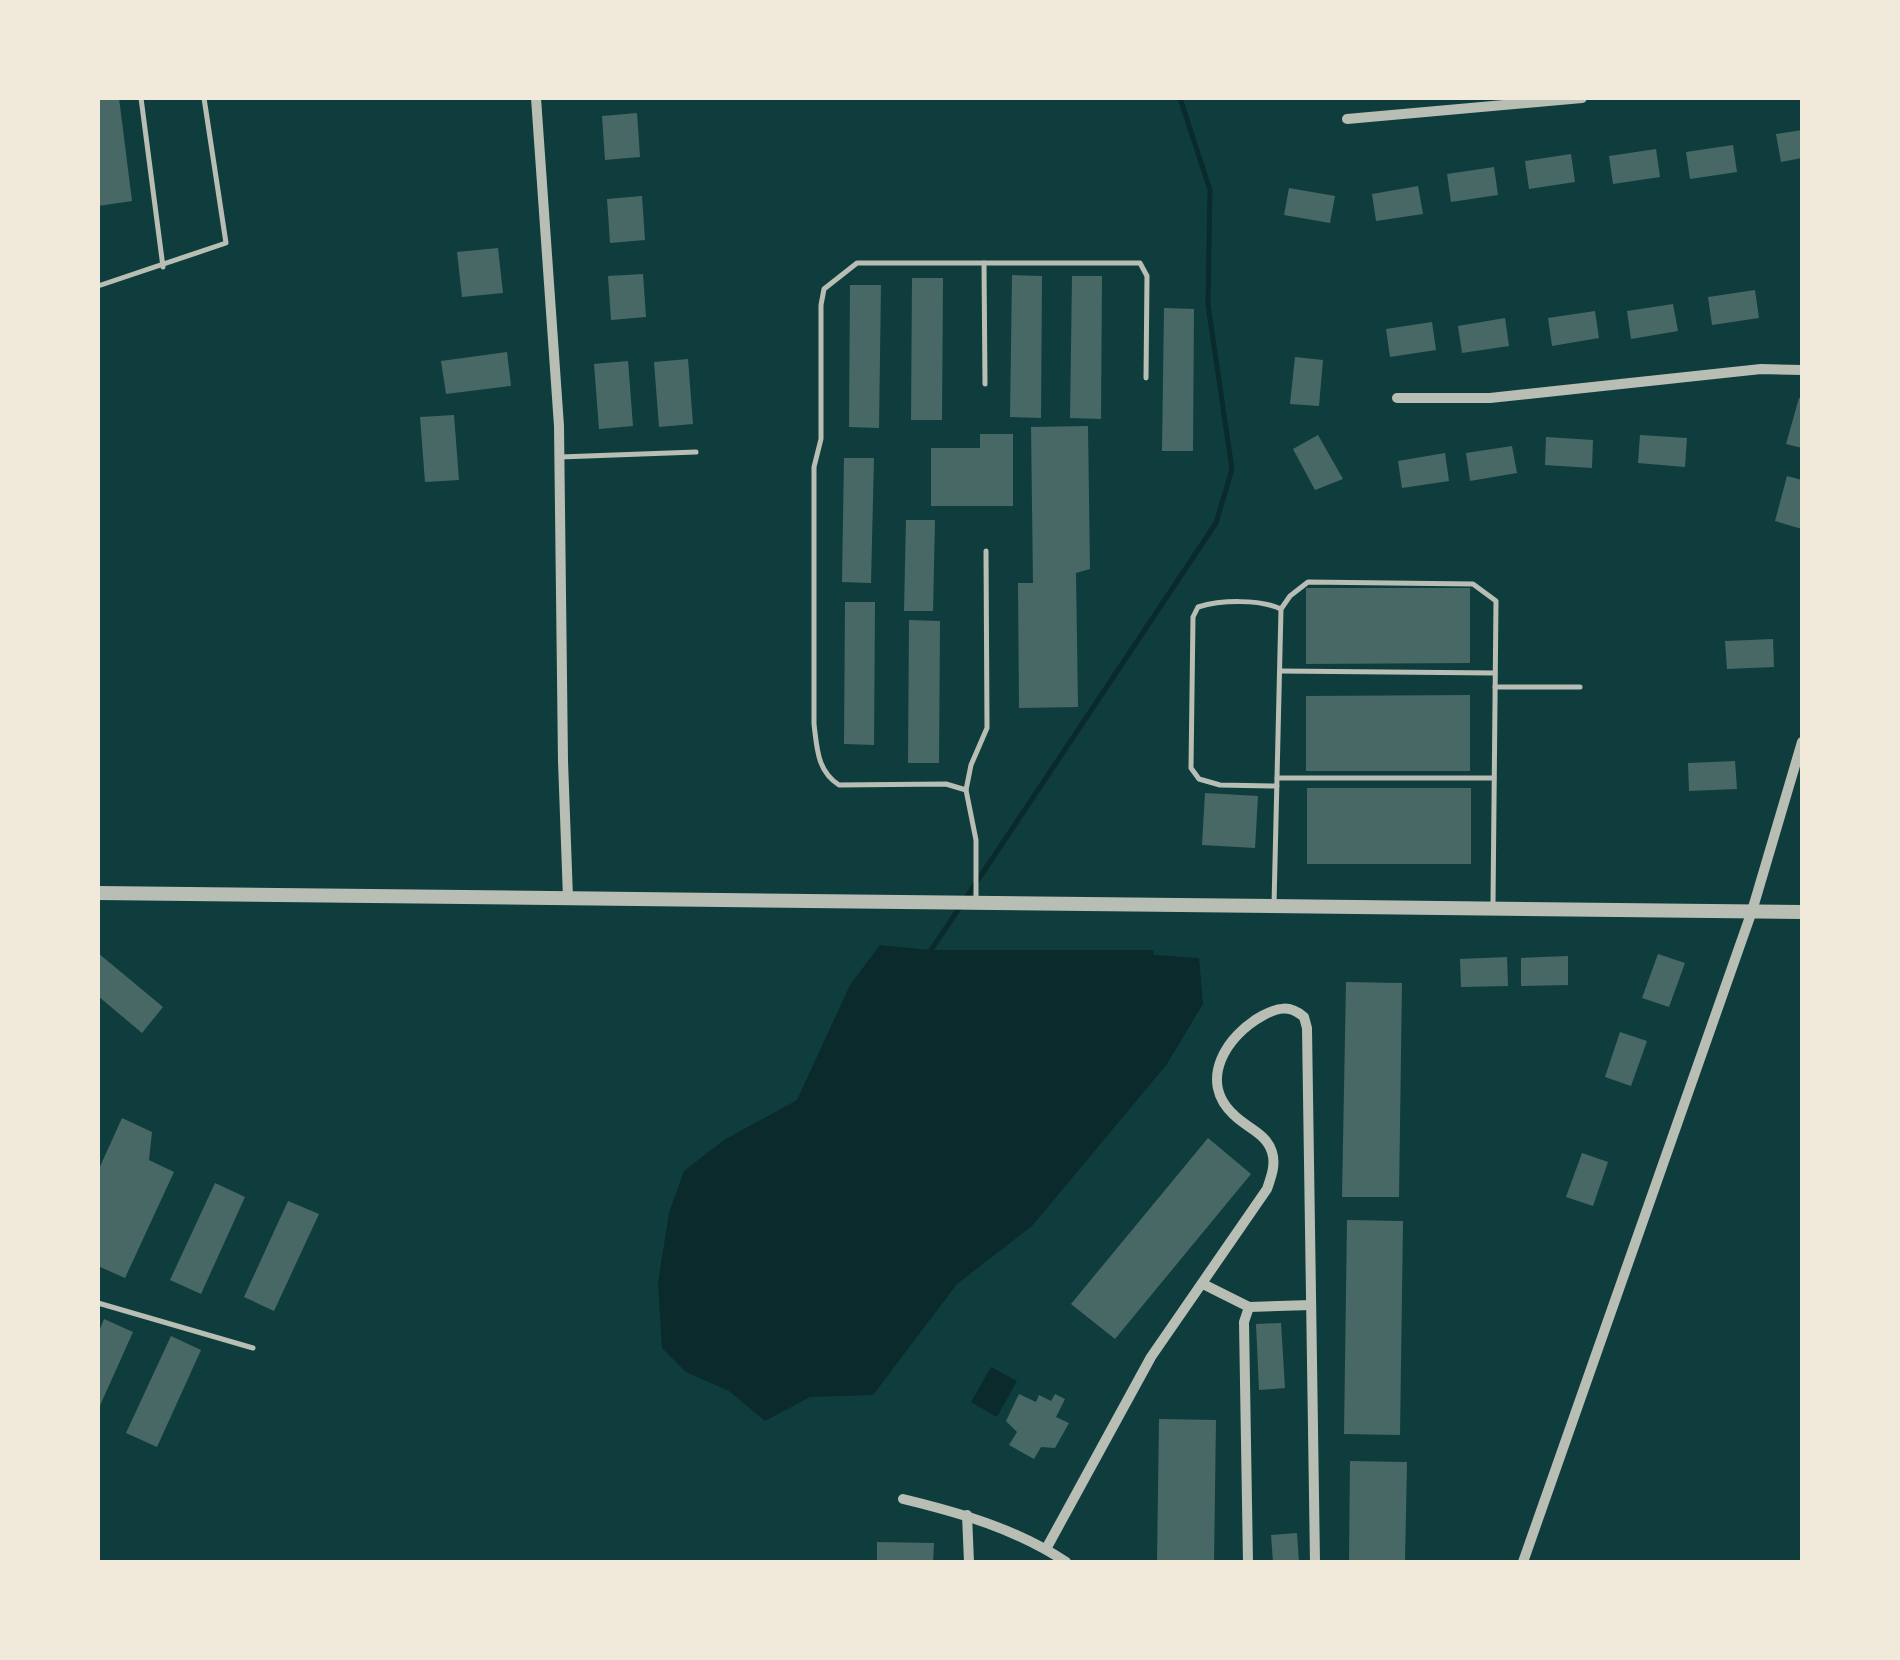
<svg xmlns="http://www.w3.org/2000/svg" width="1900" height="1660" font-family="Inter,sans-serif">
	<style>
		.water { fill: #0a2a2b }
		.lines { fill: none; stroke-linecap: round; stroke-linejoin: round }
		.stream { stroke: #0a2a2b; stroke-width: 5 }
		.building { fill: #486865 }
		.service { stroke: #b8beb3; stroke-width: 5 }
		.minor { stroke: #b8beb3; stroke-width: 10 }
		.tertiary { stroke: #b8beb3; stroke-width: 14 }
	</style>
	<rect width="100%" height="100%" fill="#0f3d3e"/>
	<!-- water -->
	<g class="water">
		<path d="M880 945 931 950H1153L1154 955 1199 958 1203 1004 1167 1064 1032 1226 957 1284 873 1395 810 1397 765 1421 729 1391 686 1372 662 1348 658 1283 669 1213 684 1171 724 1140 797 1100 850 985Z"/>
		<path d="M991 1367 1017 1381 997 1417 971 1402Z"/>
	</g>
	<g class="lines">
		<!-- stream -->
		<g class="stream">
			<path d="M966 898 1216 523 1232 469 1208 305 1210 190 1180 98"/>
			<path d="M931 950 960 907"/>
		</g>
	</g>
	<!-- building -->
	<g class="building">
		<path d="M98 98H119L132 201 98 206Z"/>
		<path d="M637 113 640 157 605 160 602 116Z"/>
		<path d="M1802 130V158L1781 162 1776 134Z"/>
		<path d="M1733 145 1737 172 1690 179 1686 152Z"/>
		<path d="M1656 149 1660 177 1613 184 1609 156Z"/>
		<path d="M1571 154 1575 182 1529 189 1525 161Z"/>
		<path d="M1494 167 1498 195 1451 202 1447 174Z"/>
		<path d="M1418 186 1423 214 1376 221 1372 194Z"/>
		<path d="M1289 188 1335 196 1330 223 1284 215Z"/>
		<path d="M642 196 645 240 610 243 607 199Z"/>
		<path d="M498 248 503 293 462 297 457 252Z"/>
		<path d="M643 274 646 317 611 320 608 276Z"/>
		<path d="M1012 275 1042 276 1041 418 1010 417Z"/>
		<path d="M1072 276H1102L1101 419 1070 418Z"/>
		<path d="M912 278H943L942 420H911Z"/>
		<path d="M850 285H881L879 428 849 427Z"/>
		<path d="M1755 290 1759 318 1712 325 1708 297Z"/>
		<path d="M1673 304 1678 331 1631 339 1627 311Z"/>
		<path d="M1164 308 1194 309 1193 451H1162Z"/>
		<path d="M1595 311 1599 338 1552 346 1548 318Z"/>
		<path d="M1505 318 1509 346 1462 353 1458 326Z"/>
		<path d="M1432 322 1436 350 1390 357 1386 329Z"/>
		<path d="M507 352 511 386 446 394 441 361Z"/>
		<path d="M1295 357 1323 360 1319 406 1290 404Z"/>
		<path d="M688 359 693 424 659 427 654 362Z"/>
		<path d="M628 361 633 426 599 429 594 364Z"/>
		<path d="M1799 398 1802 399V448L1786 444Z"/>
		<path d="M454 415 459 480 425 482 420 417Z"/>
		<path d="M1088 426 1090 569 1076 573 1078 707 1019 708 1018 583H1033L1031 427Z"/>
		<path d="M980 434H1013V506H931V448H980Z"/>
		<path d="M1318 435 1343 479 1315 490 1293 449Z"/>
		<path d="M1640 435 1687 438 1685 467 1638 463Z"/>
		<path d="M1546 437 1593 440 1592 468 1545 465Z"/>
		<path d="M1512 446 1517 473 1470 481 1466 453Z"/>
		<path d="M1445 453 1449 481 1402 488 1398 461Z"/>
		<path d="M844 458H874L871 583 842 582Z"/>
		<path d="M1787 476 1802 480V529L1775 521Z"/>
		<path d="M906 520H935L933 611H904Z"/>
		<path d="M1306 588H1470V663L1306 664Z"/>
		<path d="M845 602H875L874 745 844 744Z"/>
		<path d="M909 620 940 621 939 763H908Z"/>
		<path d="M1773 639 1774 667 1727 669 1725 641Z"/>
		<path d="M1470 695V771H1306V696Z"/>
		<path d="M1735 761 1737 789 1689 791 1688 763Z"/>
		<rect x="1307" y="788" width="164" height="76"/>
		<path d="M1205 793 1258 796 1255 848 1202 845Z"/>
		<path d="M98 953 163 1007 142 1033 98 996Z"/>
		<path d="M1658 954 1685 963 1669 1007 1642 998Z"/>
		<path d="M1568 956V985L1521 986V958Z"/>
		<path d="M1507 957 1508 986 1461 987 1460 959Z"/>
		<path d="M1346 982 1402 983 1399 1197H1342Z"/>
		<path d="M1620 1032 1647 1041 1631 1086 1605 1077Z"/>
		<path d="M122 1118 152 1132 149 1160 174 1172 125 1278 98 1266V1171Z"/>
		<path d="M1208 1138 1251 1174 1115 1339 1071 1304Z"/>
		<path d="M1582 1153 1608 1162 1593 1206 1566 1197Z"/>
		<path d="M215 1183 245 1197 201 1294 170 1280Z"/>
		<path d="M288 1201 319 1214 274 1311 244 1297Z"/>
		<path d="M1347 1220 1403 1221 1400 1435 1344 1434Z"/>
		<path d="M104 1319 133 1332 98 1410V1334Z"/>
		<path d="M1281 1323 1285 1388 1259 1390 1256 1324Z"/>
		<path d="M171 1336 201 1350 157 1447 126 1433Z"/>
		<path d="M1019 1394 1036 1402 1039 1395 1051 1401 1055 1394 1065 1399 1056 1417 1069 1423 1055 1448 1041 1447 1034 1459 1009 1445 1017 1432 1006 1421Z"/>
		<path d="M1159 1419 1216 1420 1214 1562H1157Z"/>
		<path d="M1350 1461 1407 1462 1405 1562H1349Z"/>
		<path d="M1297 1533 1299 1562H1273L1271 1535Z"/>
		<path d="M877 1542 934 1543 933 1562H877Z"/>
	</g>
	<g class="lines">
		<!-- service -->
		<g class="service">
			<path d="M141 98 163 267"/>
			<path d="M984 263 985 384"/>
			<path d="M98 286 226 243 204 98"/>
			<path d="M560 457 696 452"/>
			<path d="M1280 671 1495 673"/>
			<path d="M1495 687H1580"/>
			<path d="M1277 778H1494"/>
			<path d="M1277 786 1220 785 1199 779 1191 768 1193 617 1198 607C1221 600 1259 599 1281 609"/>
			<path d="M966 790 971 765 987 728 986 551"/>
			<path d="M976 900V840L966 790 946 784 839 785C817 771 817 748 814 724V467L821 439V305L824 289 857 263H1140L1147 276 1146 378"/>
			<path d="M1274 905 1281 609 1290 596 1308 582 1473 584 1496 601 1493 905"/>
			<path d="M98 1303 253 1348"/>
		</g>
		<!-- minor -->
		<g class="minor">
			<path d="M536 98 559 426 563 761 568 898"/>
			<path d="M1347 119 1582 98"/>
			<path d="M1397 398H1490L1761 369 1802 370"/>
			<path d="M1203 1284 1249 1307 1311 1305"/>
			<path d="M903 1499C961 1513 1016 1529 1066 1562"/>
			<path d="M967 1515 969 1562"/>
			<path d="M1046 1549 1151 1357 1267 1189C1271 1177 1276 1165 1272 1152 1266 1133 1247 1128 1234 1115 1197 1081 1227 1035 1262 1016 1278 1007 1290 1005 1304 1017L1307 1028 1315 1562"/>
			<path d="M1248 1562 1244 1322 1249 1307"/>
			<path d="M1523 1562 1752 911 1802 742"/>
		</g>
		<!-- tertiary -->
		<path class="tertiary" d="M98 893 1802 912"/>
	</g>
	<!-- border -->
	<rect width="1900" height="1660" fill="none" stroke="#f1e9da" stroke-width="200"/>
</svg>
